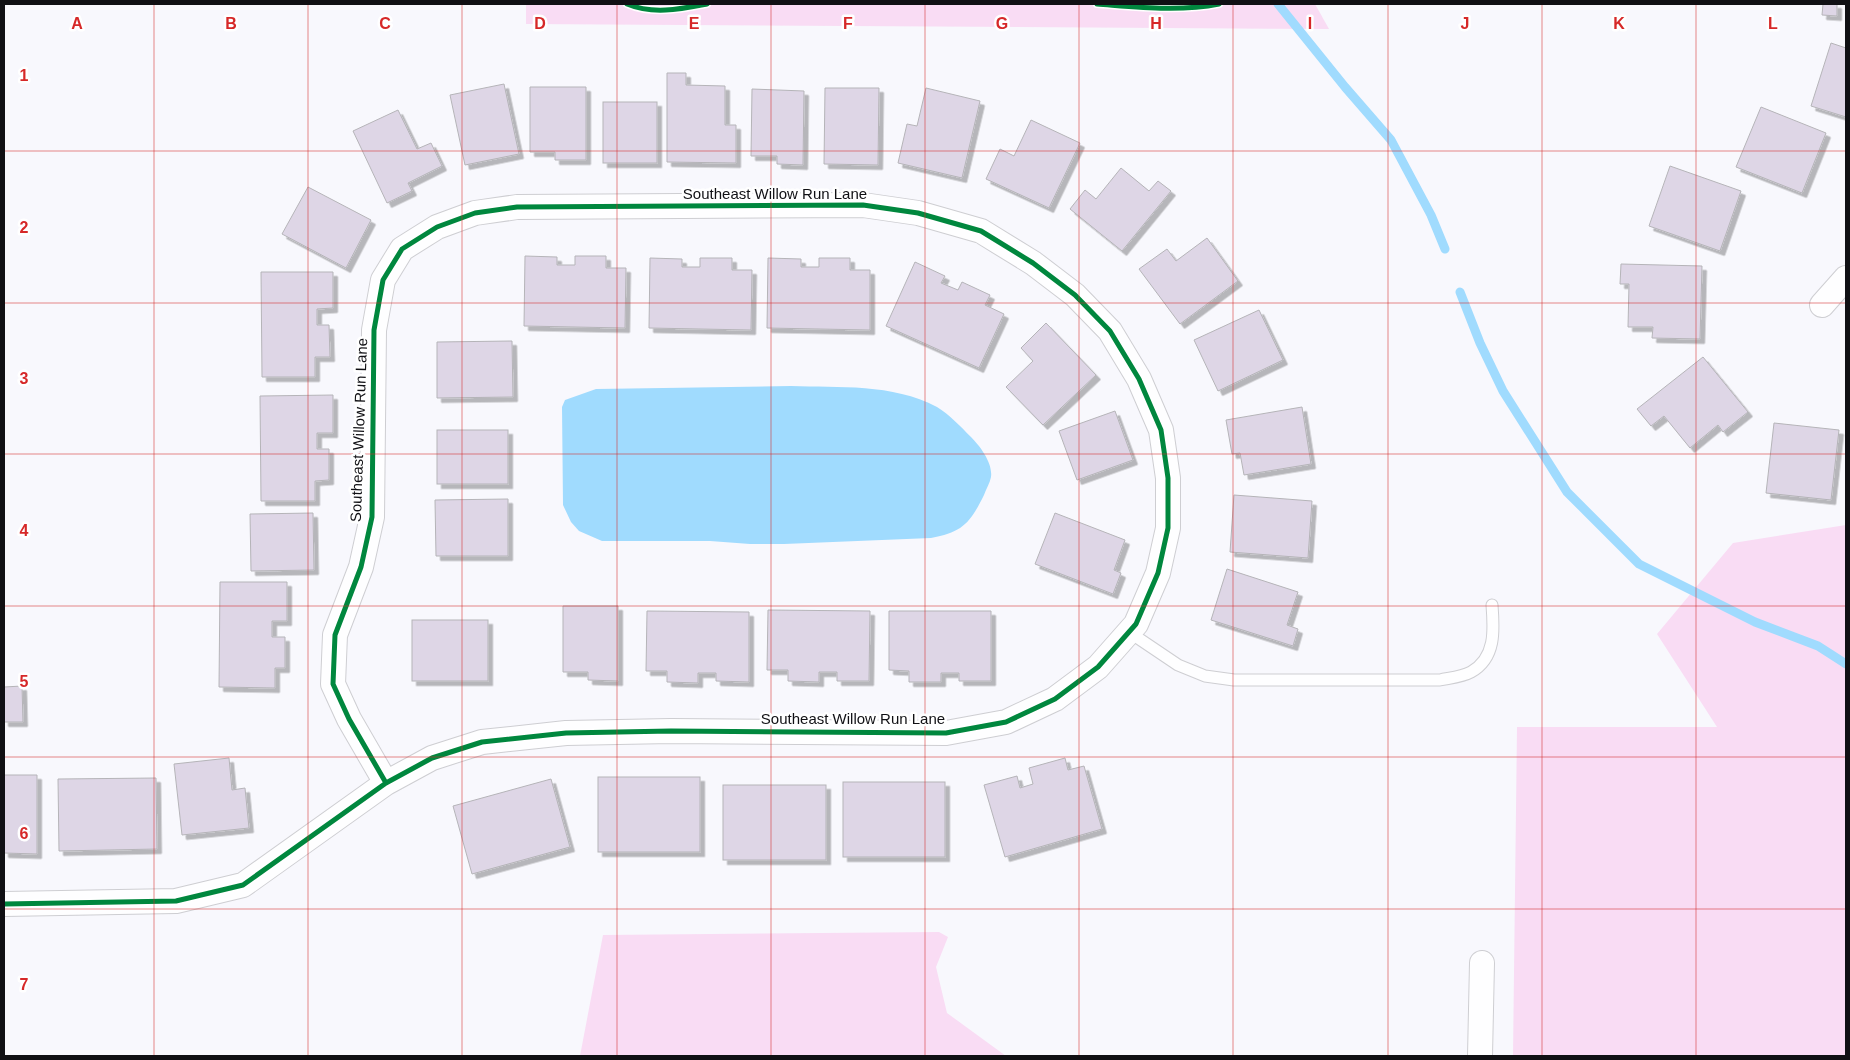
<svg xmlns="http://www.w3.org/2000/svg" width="1850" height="1060" font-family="Helvetica,sans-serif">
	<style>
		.green { fill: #f9dcf4 }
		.water { fill: #a0dbfe }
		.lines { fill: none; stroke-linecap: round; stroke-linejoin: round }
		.stream { stroke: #a0dbfe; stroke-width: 9 }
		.building { fill: #ded6e6; stroke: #b5b4b8; filter: url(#shadow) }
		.service-casing { stroke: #ceced2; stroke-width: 13 }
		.minor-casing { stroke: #ceced2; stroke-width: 26 }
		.service { stroke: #fefeff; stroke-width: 11 }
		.minor { stroke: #fefeff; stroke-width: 24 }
		.cycleway-casing { stroke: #fff; stroke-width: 8 }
		.cycleway { stroke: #00873e; stroke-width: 5 }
		.grid { fill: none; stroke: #d62828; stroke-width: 1; stroke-opacity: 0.55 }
		.labels { text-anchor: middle; stroke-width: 5; stroke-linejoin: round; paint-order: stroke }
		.street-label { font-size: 15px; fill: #101014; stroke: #fff }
		.grid-label { font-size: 16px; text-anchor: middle; font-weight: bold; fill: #d62828; stroke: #fff; stroke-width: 5; stroke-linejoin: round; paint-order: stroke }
	</style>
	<defs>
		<filter id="shadow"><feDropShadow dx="4.5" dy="4.5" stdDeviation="0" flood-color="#0004"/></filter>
	</defs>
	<rect width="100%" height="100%" fill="#f8f8fd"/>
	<!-- green -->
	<g class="green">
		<path d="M526 4H1315L1329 29 526 24Z"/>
		<path d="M1846 525V1056H1513L1517 727H1717L1657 634 1733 543Z"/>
		<path d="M939 932 948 937 936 967 947 1013 1006 1056H580L603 935Z"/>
	</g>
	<!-- water -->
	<path class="water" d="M791 386C839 388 892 383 937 407 949 414 961 427 971 437 980 446 993 463 991 477 990 483 986 489 984 495 970 523 963 532 931 538L784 544H750L710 541H602L579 531 571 522 563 505 562 407 565 400 596 389Z"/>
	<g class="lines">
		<!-- stream -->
		<g class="stream">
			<path d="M1278 4 1345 87 1391 140 1431 215 1445 249"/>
			<path d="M1460 292 1480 343 1503 391 1567 492 1639 564 1755 622 1818 646 1846 664"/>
		</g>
	</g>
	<!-- building -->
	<g class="building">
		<path d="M1823 4H1837V16L1822 15Z"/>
		<path d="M1831 43 1846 48V117L1811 106Z"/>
		<path d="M667 73H686V85L725 86V125H736V163L667 162Z"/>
		<path d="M504 84 519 154 465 165 450 95Z"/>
		<path d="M530 87H586V160H555V152H530Z"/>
		<path d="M825 88H879L878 165 824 164Z"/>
		<path d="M926 88 980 101 962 178 898 163 907 124 917 126Z"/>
		<path d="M752 89 804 91 803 165 777 164V156H751Z"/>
		<rect x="603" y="102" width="54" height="61"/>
		<path d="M1761 107 1826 133 1802 193 1736 167Z"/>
		<path d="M398 110 417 149 431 143 442 166 408 183 412 191 387 203 353 131Z"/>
		<path d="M1031 120 1080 143 1049 208 986 179 1000 149 1014 156Z"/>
		<path d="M1670 166 1741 191 1720 251 1649 226Z"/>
		<path d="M1121 168 1149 191 1158 181 1171 191 1122 251 1070 209 1085 190 1096 199Z"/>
		<path d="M308 187 371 220 346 268 282 234Z"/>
		<path d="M1207 238 1238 281 1180 324 1139 269 1167 249 1176 261Z"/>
		<path d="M525 256 557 257V265H575V256H606V268H626L625 328 524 326Z"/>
		<path d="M650 258 682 259V267H700V258H732V270H752L751 330 649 328Z"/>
		<path d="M768 258 801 259V267H819V258H850V270H870V330L767 328Z"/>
		<path d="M915 262 945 276 941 283 958 290 962 282 990 295 985 305 1004 314 979 368 886 326Z"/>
		<path d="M1621 264 1702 266 1700 339 1652 338 1653 327H1628L1629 284H1620Z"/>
		<path d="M261 272H333V308L317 309V325H329L330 357H315V377H262Z"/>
		<path d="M1259 310 1283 360 1218 391 1194 340Z"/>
		<path d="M1046 323 1096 375 1043 425 1006 387 1033 361 1021 348Z"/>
		<path d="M512 341 513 397 437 398V342Z"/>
		<path d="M1703 357 1748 412 1723 432 1718 425 1690 448 1664 416 1651 426 1637 409Z"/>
		<path d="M333 395V433H317V449H329V480L315 481V501H261L260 396Z"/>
		<path d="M1302 407 1311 464 1244 475 1240 453 1232 454 1226 420Z"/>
		<path d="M1115 411 1133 460 1077 480 1059 431Z"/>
		<path d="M1774 423 1839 430 1831 500 1766 493Z"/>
		<rect x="437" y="430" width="71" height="54"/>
		<path d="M1234 495 1312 501 1308 558 1230 552Z"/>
		<path d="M508 499V556H436L435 500Z"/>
		<path d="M313 513 314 570 251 571 250 514Z"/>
		<path d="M1055 513 1125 540 1114 570 1121 573 1113 594 1035 564Z"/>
		<path d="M1227 569 1298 592 1287 625 1298 629 1293 646 1211 620Z"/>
		<path d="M220 582H287V621H272V637H285V668H275V688L219 687Z"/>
		<path d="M563 606H618V681L588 680V672H563Z"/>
		<path d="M768 610 870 611 869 681H837V672H819V682L788 681V670H767Z"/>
		<path d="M647 611 749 612V682L716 681V673H698V683L667 682V671H646Z"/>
		<path d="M889 611H991V681H959V673H941V682H909V671L889 670Z"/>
		<rect x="412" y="620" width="76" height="61"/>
		<path d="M22 686 23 722H4V687Z"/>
		<path d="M229 758 232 790 245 788 249 828 182 835 174 764Z"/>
		<path d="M1065 758 1068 770 1084 766 1102 829 1005 857 984 785 1017 776 1020 788 1033 784 1029 768Z"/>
		<path d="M4 775H37V854L4 853Z"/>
		<rect x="598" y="777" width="102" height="75"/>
		<path d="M156 778 157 849 59 851 58 779Z"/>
		<path d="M551 779 570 847 472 874 453 806Z"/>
		<rect x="843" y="782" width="102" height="75"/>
		<rect x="723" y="785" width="103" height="75"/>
	</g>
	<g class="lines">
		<!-- service casing -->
		<g class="service-casing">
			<path id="service" d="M1129 632 1178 665 1205 676 1234 680H1440C1449 678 1462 677 1471 672 1496 658 1494 630 1492 605"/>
		</g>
		<!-- minor casing -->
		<g class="minor-casing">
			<g id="minor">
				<path d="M1822 305 1846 278"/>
				<path d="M4 904 176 901 243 885 386 783 432 758 482 742 566 733 671 731 946 733 1006 722 1055 699 1098 667 1136 624 1158 573 1168 528V478L1161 430 1139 379 1110 331 1075 295 1033 263 981 231 918 213 863 205 517 207 475 213 437 227 402 249 383 280 374 330 372 517 361 567 335 635 333 684 349 719 386 783"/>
				<path d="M1480 1056 1482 963"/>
			</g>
		</g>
		<!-- service -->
		<use href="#service" class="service"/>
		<!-- minor -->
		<use href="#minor" class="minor"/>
		<!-- cycleway casing -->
		<g class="cycleway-casing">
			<g id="cycleway">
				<path d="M627 4C653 15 681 9 707 4"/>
				<path d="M1097 4C1137 7 1179 12 1219 4"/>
				<path d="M4 904 176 901 243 885 386 783 432 758 482 742 566 733 671 731 946 733 1006 722 1055 699 1098 667 1136 624 1158 573 1168 528V478L1161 430 1139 379 1110 331 1075 295 1033 263 981 231 918 213 863 205 517 207 475 213 437 227 402 249 383 280 374 330 372 517 361 567 335 635 333 684 349 719 386 783"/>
			</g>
		</g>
		<!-- cycleway -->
		<use href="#cycleway" class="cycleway"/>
	</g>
	<!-- grid -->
	<path class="grid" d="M154 4V1056M308 4V1056M462 4V1056M617 4V1056M771 4V1056M925 4V1056M1079 4V1056M1233 4V1056M1388 4V1056M1542 4V1056M1696 4V1056M4 151H1846M4 303H1846M4 454H1846M4 606H1846M4 757H1846M4 909H1846"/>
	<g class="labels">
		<!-- street labels -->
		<g class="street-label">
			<text x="775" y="199">Southeast Willow Run Lane</text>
			<text transform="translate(359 430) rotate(-88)" y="5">Southeast Willow Run Lane</text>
			<text x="853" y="724">Southeast Willow Run Lane</text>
		</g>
	</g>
	<g class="grid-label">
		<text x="77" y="29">A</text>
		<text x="231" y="29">B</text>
		<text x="385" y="29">C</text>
		<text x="540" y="29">D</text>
		<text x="694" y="29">E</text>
		<text x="848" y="29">F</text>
		<text x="1002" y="29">G</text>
		<text x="1156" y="29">H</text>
		<text x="1310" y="29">I</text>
		<text x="1465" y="29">J</text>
		<text x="1619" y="29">K</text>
		<text x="1773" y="29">L</text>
		<text x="24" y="81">1</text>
		<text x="24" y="233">2</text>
		<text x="24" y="384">3</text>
		<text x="24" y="536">4</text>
		<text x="24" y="687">5</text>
		<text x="24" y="839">6</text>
		<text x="24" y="990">7</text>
	</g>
	<!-- border -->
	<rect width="1850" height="1060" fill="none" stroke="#101014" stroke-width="10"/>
</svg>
